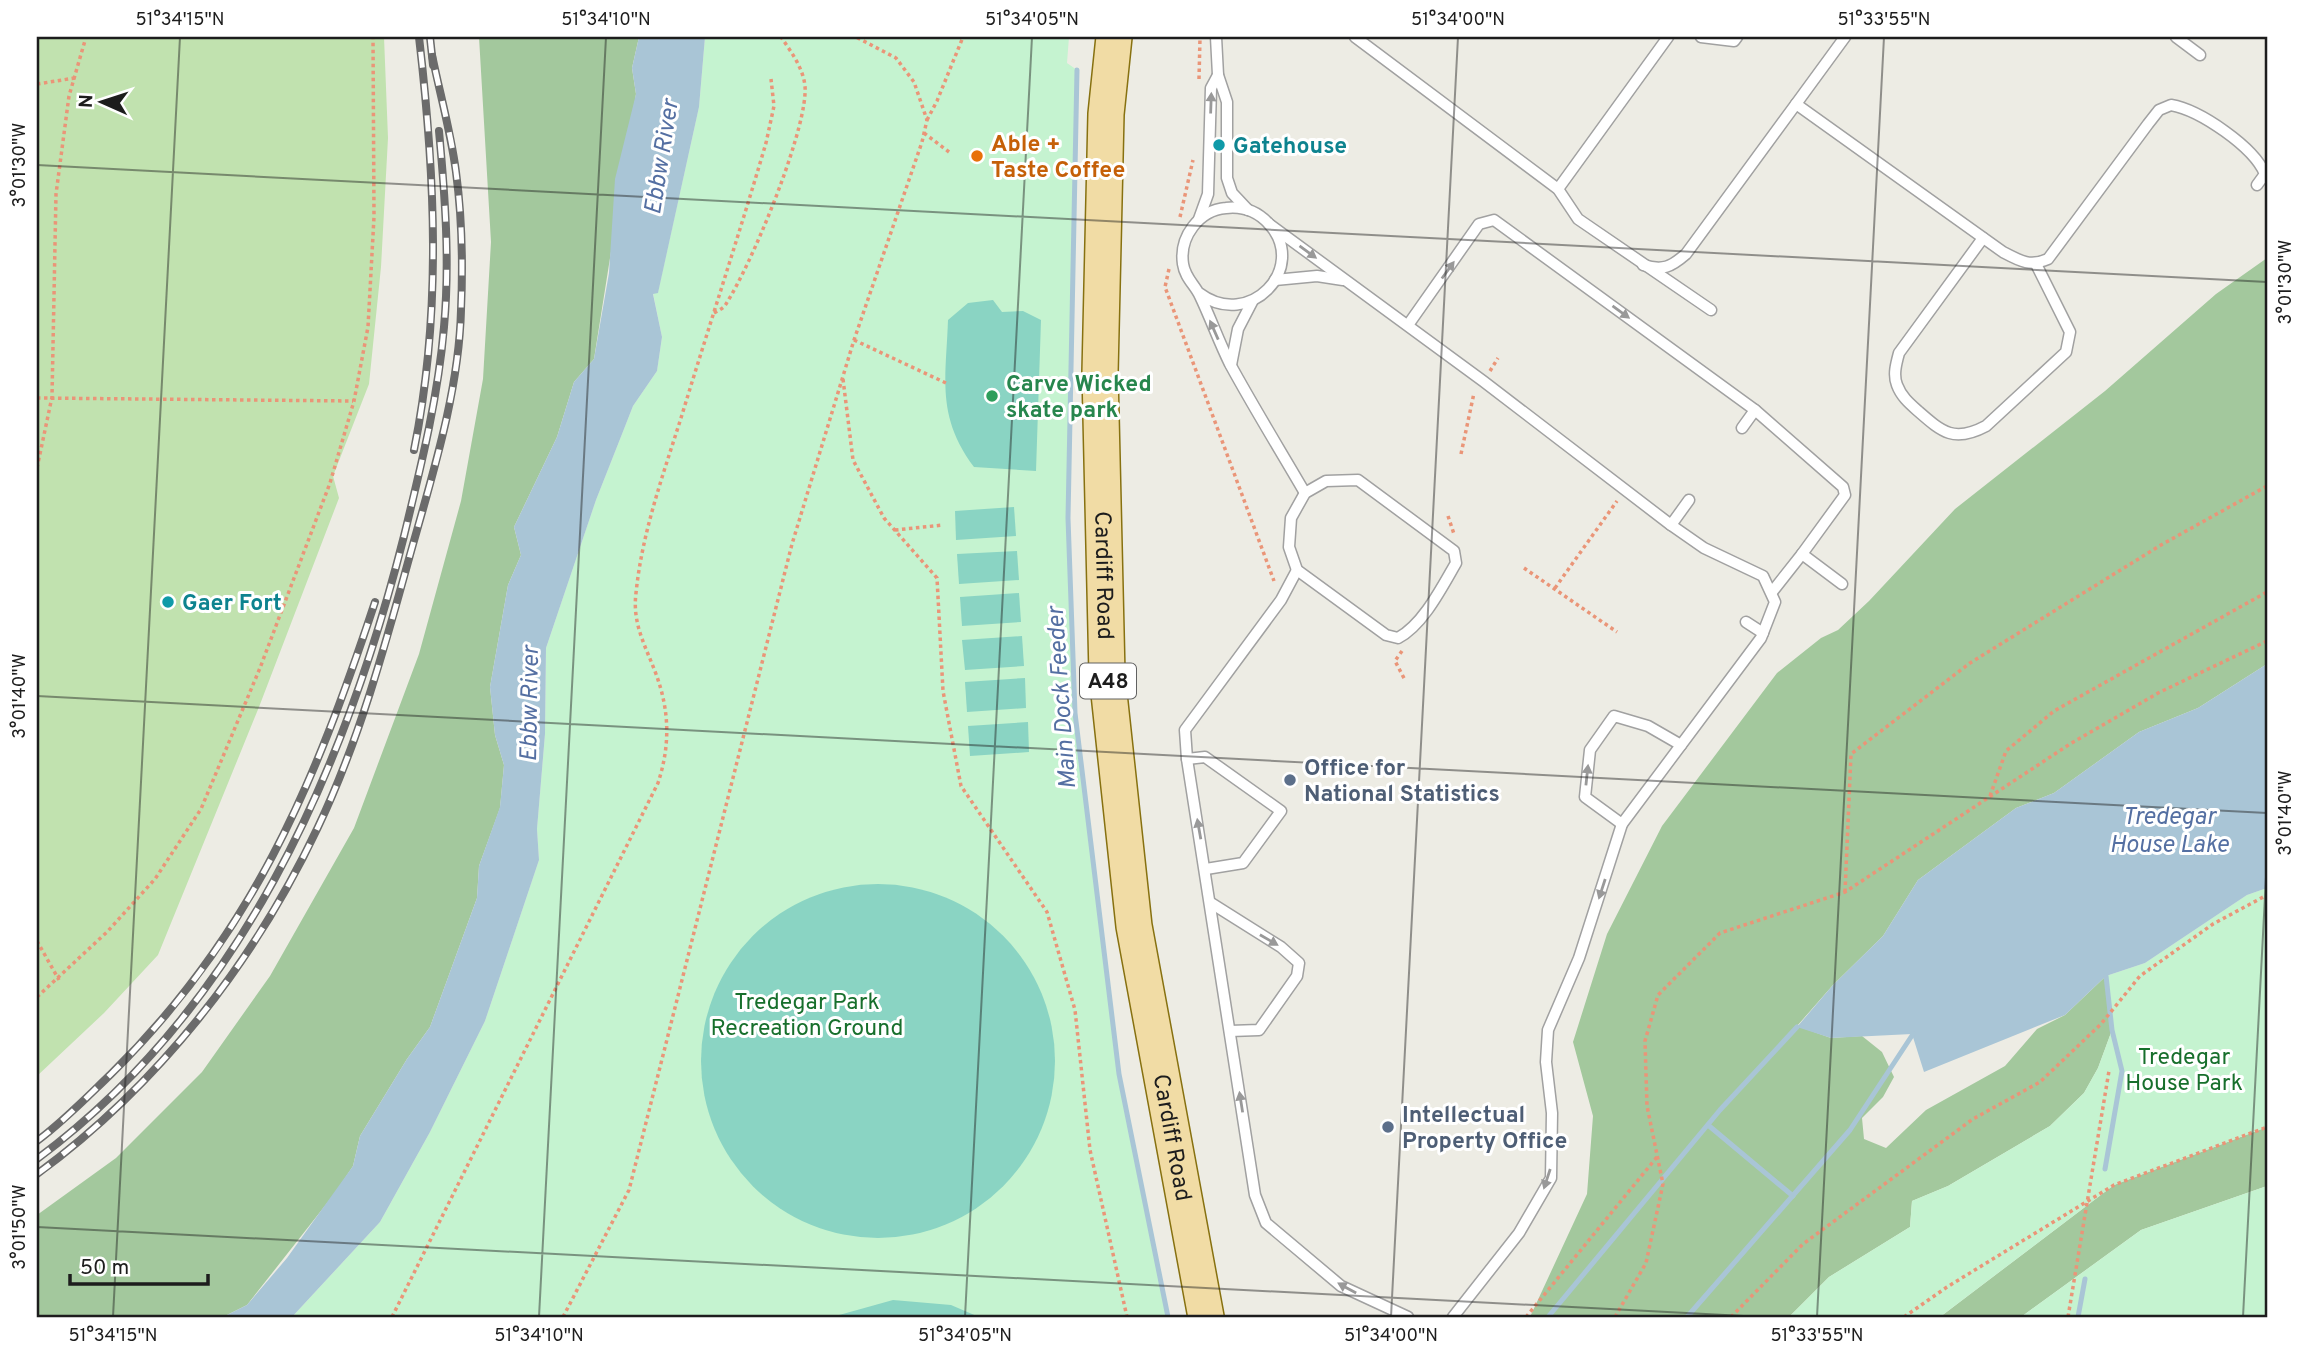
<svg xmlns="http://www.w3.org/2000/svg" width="2304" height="1354" font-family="Overpass,sans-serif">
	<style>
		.grass { fill: #c1e2af }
		.forest { fill: #a3c89d }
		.park { fill: #c5f3d0 }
		.pitch { fill: #8ad4c3 }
		.water { fill: #a9c5d6 }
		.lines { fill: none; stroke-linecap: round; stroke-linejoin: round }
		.stream { stroke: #a9c5d6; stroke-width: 5 }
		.lane-casing { stroke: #a1a1a1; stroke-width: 13 }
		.primary-casing { stroke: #877110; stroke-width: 38 }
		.path { stroke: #ea9578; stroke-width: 3.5; stroke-dasharray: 3.5 3.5; stroke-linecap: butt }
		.lane { stroke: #fff; stroke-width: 10 }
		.primary { stroke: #f1dca5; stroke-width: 35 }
		.rail-casing { stroke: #6b6b6b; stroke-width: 8 }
		.rail { stroke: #fff; stroke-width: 5; stroke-dasharray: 16; stroke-linecap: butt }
		.oneway { fill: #999 }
		.ticks { fill: none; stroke: #1d1d1d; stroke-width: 2; stroke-opacity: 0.45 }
		.culture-dot { fill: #0f9aa8; stroke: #fff; stroke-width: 2.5 }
		.food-dot { fill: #e8710a; stroke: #fff; stroke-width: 2.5 }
		.leisure-dot { fill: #2e9e5b; stroke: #fff; stroke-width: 2.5 }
		.service-dot { fill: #5c6f8a; stroke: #fff; stroke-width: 2.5 }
		.labels { text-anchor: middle; stroke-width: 6; stroke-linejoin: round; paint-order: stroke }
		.shield { fill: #fff; stroke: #616161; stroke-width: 2 }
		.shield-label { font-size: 21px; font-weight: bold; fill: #1d1d1d }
		.food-label { font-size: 23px; font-weight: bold; fill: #c56008; stroke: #fff; text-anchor: start }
		.culture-label { font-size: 23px; font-weight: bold; fill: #0d838f; stroke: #fff; text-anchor: start }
		.leisure-label { font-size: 23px; font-weight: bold; fill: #27864d; stroke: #fff; text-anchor: start }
		.street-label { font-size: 23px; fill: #1d1d1d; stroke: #fff }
		.service-label { font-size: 23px; font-weight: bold; fill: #4e5e75; stroke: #fff; text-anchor: start }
		.park-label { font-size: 23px; fill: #176f2c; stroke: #fff }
		.water-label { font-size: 24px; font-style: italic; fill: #546fa2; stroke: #fff }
		.neatline { fill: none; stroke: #1d1d1d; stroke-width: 2.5 }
		.ticks-label { font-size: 18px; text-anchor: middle; fill: #1d1d1d }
	</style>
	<rect width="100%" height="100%" fill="#edece4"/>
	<!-- grass -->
	<path class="grass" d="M37 37H384L388 138 381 267 369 384 333 476 339 498 259 707 158 955 104 1013 37 1076Z"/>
	<!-- forest -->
	<g class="forest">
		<path d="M479 37H639L632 68 636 94 594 359 574 382 557 437 514 527 521 555 508 585 490 687 495 735 504 765 500 808 479 866 477 898 430 1027 407 1059 360 1136 353 1166 335 1193 247 1305 223 1317H37V1215L116 1158 202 1072 270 976 354 828 419 654 461 501 483 379 491 242Z"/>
		<path d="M2267 258V664L2198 708 2139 732 2054 793 2016 808 1918 880 1883 936 1833 985 1797 1026 1831 1038 1862 1036 1882 1052 1894 1077 1883 1097 1862 1118 1864 1139 1886 1148 1926 1110 2005 1066 2037 1029 2065 1015 2106 976 2112 1030 2098 1068 2084 1093 2050 1126 1948 1186 1912 1201 1910 1227 1829 1277 1789 1317H1530L1587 1194 1593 1116 1573 1042 1607 934 1662 826 1777 673 1821 638 1838 630 1869 601 1955 509 2105 391 2216 294Z"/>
		<path d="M2267 1127V1186L2141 1230 2021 1317H1940L2114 1185Z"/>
	</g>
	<!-- park -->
	<g class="park">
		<path d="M705 37H1069L1067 63 1077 70 1068 518 1075 713 1119 1074 1168 1317H292L380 1222 430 1132 485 1021 539 860 537 829 545 734 546 648 596 500 624 429 633 406 657 371 662 337 653 293 658 292 699 107Z"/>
		<path d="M2267 888V1127L2114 1185 1940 1317H1789L1829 1277 1910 1227 1912 1201 1948 1186 2050 1126 2084 1093 2098 1068 2112 1030 2106 976 2145 963 2247 895Z"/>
		<path d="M2267 1186V1317H2021L2141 1230Z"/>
	</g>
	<!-- pitch -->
	<g class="pitch">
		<path d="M993 300 1002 312 1023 311 1041 320 1036 471 974 467C936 416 946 379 948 320L968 303Z"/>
		<path d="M1014 507 1016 536 956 540 955 511Z"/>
		<path d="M1017 551 1019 580 959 584 957 554Z"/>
		<path d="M1019 593 1021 622 962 626 960 597Z"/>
		<path d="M1022 636 1024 666 965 670 962 640Z"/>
		<path d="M1025 678 1026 708 967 712 965 682Z"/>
		<path d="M1028 722 1029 752 970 756 968 726Z"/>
		<circle cx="878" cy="1061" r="177"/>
		<path d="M893 1300 951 1305 979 1317H832Z"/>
	</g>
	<!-- water -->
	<g class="water">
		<path d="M639 37H705L699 107 658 293 653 294 662 337 657 371 633 406 624 429 596 500 546 648 545 734 537 829 539 860 485 1021 430 1132 380 1222 292 1317H223L247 1305 287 1258 353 1166 360 1136 407 1059 430 1027 477 898 479 866 500 807 504 765 495 735 490 687 508 585 521 555 514 527 557 437 574 382 594 359 609 273 615 179 636 94 632 68Z"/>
		<path d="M2267 664V888L2247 895 2145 963 2106 976 2065 1015 1924 1072 1912 1034 1831 1038 1797 1027 1833 985 1883 936 1918 880 2016 808 2054 793 2139 732 2198 708Z"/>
	</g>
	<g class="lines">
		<!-- stream -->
		<g class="stream">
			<path d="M1077 70 1068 518 1075 713 1119 1074 1168 1317"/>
			<path d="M1708 1125 1793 1196"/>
			<path d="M2105 1169 2122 1071 2112 1030 2106 976"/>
			<path d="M1548 1317 1720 1110 1797 1027"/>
			<path d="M1687 1317 1850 1130 1913 1034"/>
			<path d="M2078 1317 2085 1279"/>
		</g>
		<!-- lane casing -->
		<g class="lane-casing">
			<g id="lane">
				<path d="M1216 37 1218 75 1227 102V178L1232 193 1248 210"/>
				<path d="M1355 37 1558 189 1578 219 1711 310"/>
				<path d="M1701 37 1734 41 1737 37"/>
				<path d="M2176 37 2200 55"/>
				<path d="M1796 104 1845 37"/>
				<path d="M1558 189 1668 37"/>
				<path d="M1199 219 1208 194 1211 88 1218 75"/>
				<path d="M1269 224 1483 381 1671 525 1704 548 1763 576 1775 602 1761 638 1622 824 1579 958 1548 1030 1546 1062 1552 1113 1551 1178 1519 1233 1453 1317"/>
				<path d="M1983 238 1899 353C1896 364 1893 375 1897 385 1901 396 1909 403 1918 411 1942 432 1954 443 1986 426L2066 352 2070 332 2036 264"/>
				<path d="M1643 265C1663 271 1671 267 1686 254L1796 104 2003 252C2020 261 2030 267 2048 259L2148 124 2159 110 2171 105C2200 110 2254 147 2265 174L2257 185"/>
				<path d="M1275 280 1317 276 1343 280"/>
				<path d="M1199 293C1249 331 1309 268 1269 224 1258 212 1243 206 1226 208 1199 210 1179 237 1183 264 1185 278 1195 285 1200 296 1211 319 1219 342 1230 364 1254 408 1280 450 1305 493"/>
				<path d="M1408 325 1479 224 1494 220 1755 410 1843 487 1845 495 1802 554 1842 584"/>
				<path d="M1231 365 1238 329 1252 302"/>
				<path d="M1742 428 1755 410"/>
				<path d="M1358 480 1454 551 1456 563C1442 587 1423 625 1398 638L1386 635 1297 570 1289 547 1291 518 1305 493 1326 481Z"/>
				<path d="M1671 525 1689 500"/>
				<path d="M1297 570 1281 600 1185 730 1187 759 1255 1195 1266 1223 1341 1286 1408 1317"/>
				<path d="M1772 592 1802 554"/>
				<path d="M1746 622 1763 633"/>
				<path d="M1187 759 1205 757 1281 811 1243 863 1206 869"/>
				<path d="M1622 824 1585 797 1590 750 1614 716 1648 726 1681 745"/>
				<path d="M1211 903 1281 947 1299 963 1297 976 1259 1030 1230 1031"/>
			</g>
		</g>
		<!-- primary casing -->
		<g class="primary-casing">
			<g id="primary">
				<path id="s1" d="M1114 37 1106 114 1100 373 1107 675 1134 926 1206 1317"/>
			</g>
		</g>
		<!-- path -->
		<g class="path">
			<path d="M1199 79 1200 38"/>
			<path d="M37 84 75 78"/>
			<path d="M927 120 937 101 963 37"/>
			<path d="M924 133 949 152"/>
			<path d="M1180 217 1193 160"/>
			<path d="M1169 269 1165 287 1274 581"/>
			<path d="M714 313C719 310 724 308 726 304 752 263 802 142 805 94 807 73 792 53 781 37"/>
			<path d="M854 340 946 383"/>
			<path d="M1490 371 1498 358"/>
			<path d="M843 379 853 460 884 518 937 578 943 691 961 786 1047 912 1075 1010 1090 1150 1127 1317"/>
			<path d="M37 398 353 401"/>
			<path d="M1461 454 1474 393"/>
			<path d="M37 468 52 397 56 194 69 96 86 37"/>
			<path d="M1448 516 1454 534"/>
			<path d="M895 530 943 525"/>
			<path d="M1524 568 1617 632"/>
			<path d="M1555 588 1617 501"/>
			<path d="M1402 651 1395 661 1405 680"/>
			<path d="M1990 796 2006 751 2054 711 2267 592"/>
			<path d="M1845 892 1851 754 1970 663 2161 545 2267 486"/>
			<path d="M37 941 59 980"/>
			<path d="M37 997 107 932 155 879 201 809 260 668 330 483 354 401 368 327 374 217 373 37"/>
			<path d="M392 1317 658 783C670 746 670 712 656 674 646 647 632 624 636 593 642 533 663 475 681 418 709 326 739 235 766 143L774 106 771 79"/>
			<path d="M563 1317 629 1190 792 544 854 340 922 142 927 120 914 82 896 58 856 37"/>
			<path d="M1526 1317 1657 1157"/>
			<path d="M1615 1317 1646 1263 1663 1184 1647 1106 1645 1041 1658 995 1720 933 1845 892 2070 744 2158 693 2267 641"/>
			<path d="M1731 1317 1803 1244 1973 1119 2040 1082 2101 1024 2140 976 2213 924 2267 895"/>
			<path d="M1904 1317 1947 1287 2114 1185 2267 1127"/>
			<path d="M2068 1317 2109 1071"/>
		</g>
		<!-- lane -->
		<use href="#lane" class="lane"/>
		<!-- primary -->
		<use href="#primary" class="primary"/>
		<!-- rail casing -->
		<g class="rail-casing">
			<g id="rail">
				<path d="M430 37 433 65"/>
				<path d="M414 450C442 312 435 175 419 37"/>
				<path d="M37 1141C64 1121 87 1097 111 1074 252 935 314 786 375 602"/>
				<path d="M37 1159C239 1009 344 774 404 536 421 466 438 398 444 327 450 261 445 196 439 131"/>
				<path d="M37 1174C158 1085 254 963 318 827 359 741 385 646 410 555 432 476 459 392 461 310 463 264 462 217 456 172 451 133 440 94 432 55"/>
			</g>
		</g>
		<!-- rail -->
		<use href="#rail" class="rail"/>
	</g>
	<!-- one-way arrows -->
	<defs><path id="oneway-solid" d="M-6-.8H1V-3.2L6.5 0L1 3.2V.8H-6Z" transform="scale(1.75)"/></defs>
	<g class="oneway">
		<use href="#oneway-solid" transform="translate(1211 103) rotate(-88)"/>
		<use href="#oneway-solid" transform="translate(1308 252) rotate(36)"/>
		<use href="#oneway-solid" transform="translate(1448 270) rotate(-54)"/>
		<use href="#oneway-solid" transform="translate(1621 312) rotate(36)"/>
		<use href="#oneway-solid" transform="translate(1214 330) rotate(-114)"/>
		<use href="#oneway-solid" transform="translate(1587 775) rotate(-84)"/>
		<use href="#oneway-solid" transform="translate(1199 829) rotate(-100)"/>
		<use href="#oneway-solid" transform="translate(1602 889) rotate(108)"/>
		<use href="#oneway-solid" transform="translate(1269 940) rotate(30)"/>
		<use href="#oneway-solid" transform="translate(1241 1102) rotate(-99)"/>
		<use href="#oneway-solid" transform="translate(1547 1179) rotate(108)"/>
		<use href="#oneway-solid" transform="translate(1347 1288) rotate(-151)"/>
	</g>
	<!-- ticks -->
	<path class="ticks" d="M37 165 2267 282M37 696 2267 813M37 1227 1763 1317M113 1317 180 37M539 1317 606 37M965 1317 1032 37M1391 1317 1458 37M1817 1317 1884 37M2243 1317 2267 858"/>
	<!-- markers -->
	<g class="culture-dot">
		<circle cx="1219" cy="145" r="7"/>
		<circle cx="168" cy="602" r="7"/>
	</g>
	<circle class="food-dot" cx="977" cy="156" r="7"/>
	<circle class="leisure-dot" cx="992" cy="396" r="7"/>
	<g class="service-dot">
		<circle cx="1290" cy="780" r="7"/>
		<circle cx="1388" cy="1127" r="7"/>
	</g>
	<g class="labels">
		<!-- shield labels -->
		<rect class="shield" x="1080" y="663.5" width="56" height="35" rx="5"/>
		<g class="shield-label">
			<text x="1108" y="688">A48</text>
		</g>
		<!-- food labels -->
		<g class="food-label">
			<text x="991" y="151">Able +<tspan x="991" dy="26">Taste Coffee</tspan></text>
		</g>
		<!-- culture labels -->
		<g class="culture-label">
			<text x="1233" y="153">Gatehouse</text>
			<text x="182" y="610">Gaer Fort</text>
		</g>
		<!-- leisure labels -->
		<g class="leisure-label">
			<text x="1006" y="391">Carve Wicked<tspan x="1006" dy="26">skate park</tspan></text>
		</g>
		<!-- street labels -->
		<g class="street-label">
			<text dy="8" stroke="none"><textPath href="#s1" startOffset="539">Cardiff Road</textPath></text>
			<text dy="8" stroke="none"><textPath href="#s1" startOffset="1106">Cardiff Road</textPath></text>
		</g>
		<!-- service labels -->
		<g class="service-label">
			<text x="1304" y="775">Office for<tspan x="1304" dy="26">National Statistics</tspan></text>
			<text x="1402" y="1122">Intellectual<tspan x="1402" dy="26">Property Office</tspan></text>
		</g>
		<!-- park labels -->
		<g class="park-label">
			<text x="807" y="1009">Tredegar Park<tspan x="807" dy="26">Recreation Ground</tspan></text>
			<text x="2184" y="1064">Tredegar<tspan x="2184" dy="26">House Park</tspan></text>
		</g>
		<!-- water labels -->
		<g class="water-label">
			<text transform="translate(661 157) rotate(-81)" y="8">Ebbw River</text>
			<text transform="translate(1061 698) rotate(-94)" y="8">Main Dock Feeder</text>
			<text transform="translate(529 704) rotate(-89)" y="8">Ebbw River</text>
			<text x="2169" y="824">Tredegar<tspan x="2169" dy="28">House Lake</tspan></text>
		</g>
	</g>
	<!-- border -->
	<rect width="2304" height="1354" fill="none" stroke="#ffffff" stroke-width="77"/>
	<!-- north arrow -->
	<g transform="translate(102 102) rotate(273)" stroke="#ffffff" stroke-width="5" paint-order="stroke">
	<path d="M0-5L12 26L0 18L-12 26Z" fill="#1d1d1d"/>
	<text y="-10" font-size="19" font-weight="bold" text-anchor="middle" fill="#1d1d1d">N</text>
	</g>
	<!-- scale -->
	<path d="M70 1274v10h138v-10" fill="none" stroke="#1d1d1d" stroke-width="3.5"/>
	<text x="80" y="1274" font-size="21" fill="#1d1d1d" stroke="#ffffff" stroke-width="5" paint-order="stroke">50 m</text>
	<rect x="38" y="38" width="2228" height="1278" class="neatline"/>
	<g class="ticks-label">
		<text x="180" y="25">51°34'15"N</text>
		<text x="606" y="25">51°34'10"N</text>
		<text x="1032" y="25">51°34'05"N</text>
		<text x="1458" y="25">51°34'00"N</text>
		<text x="1884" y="25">51°33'55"N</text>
		<text transform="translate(19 165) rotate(-90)" y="6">3°01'30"W</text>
		<text transform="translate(2285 282) rotate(-90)" y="6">3°01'30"W</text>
		<text transform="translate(19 696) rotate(-90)" y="6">3°01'40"W</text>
		<text transform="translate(2285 813) rotate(-90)" y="6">3°01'40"W</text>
		<text transform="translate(19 1227) rotate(-90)" y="6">3°01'50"W</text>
		<text x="113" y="1341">51°34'15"N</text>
		<text x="539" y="1341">51°34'10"N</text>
		<text x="965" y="1341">51°34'05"N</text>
		<text x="1391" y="1341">51°34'00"N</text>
		<text x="1817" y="1341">51°33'55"N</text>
	</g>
</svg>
